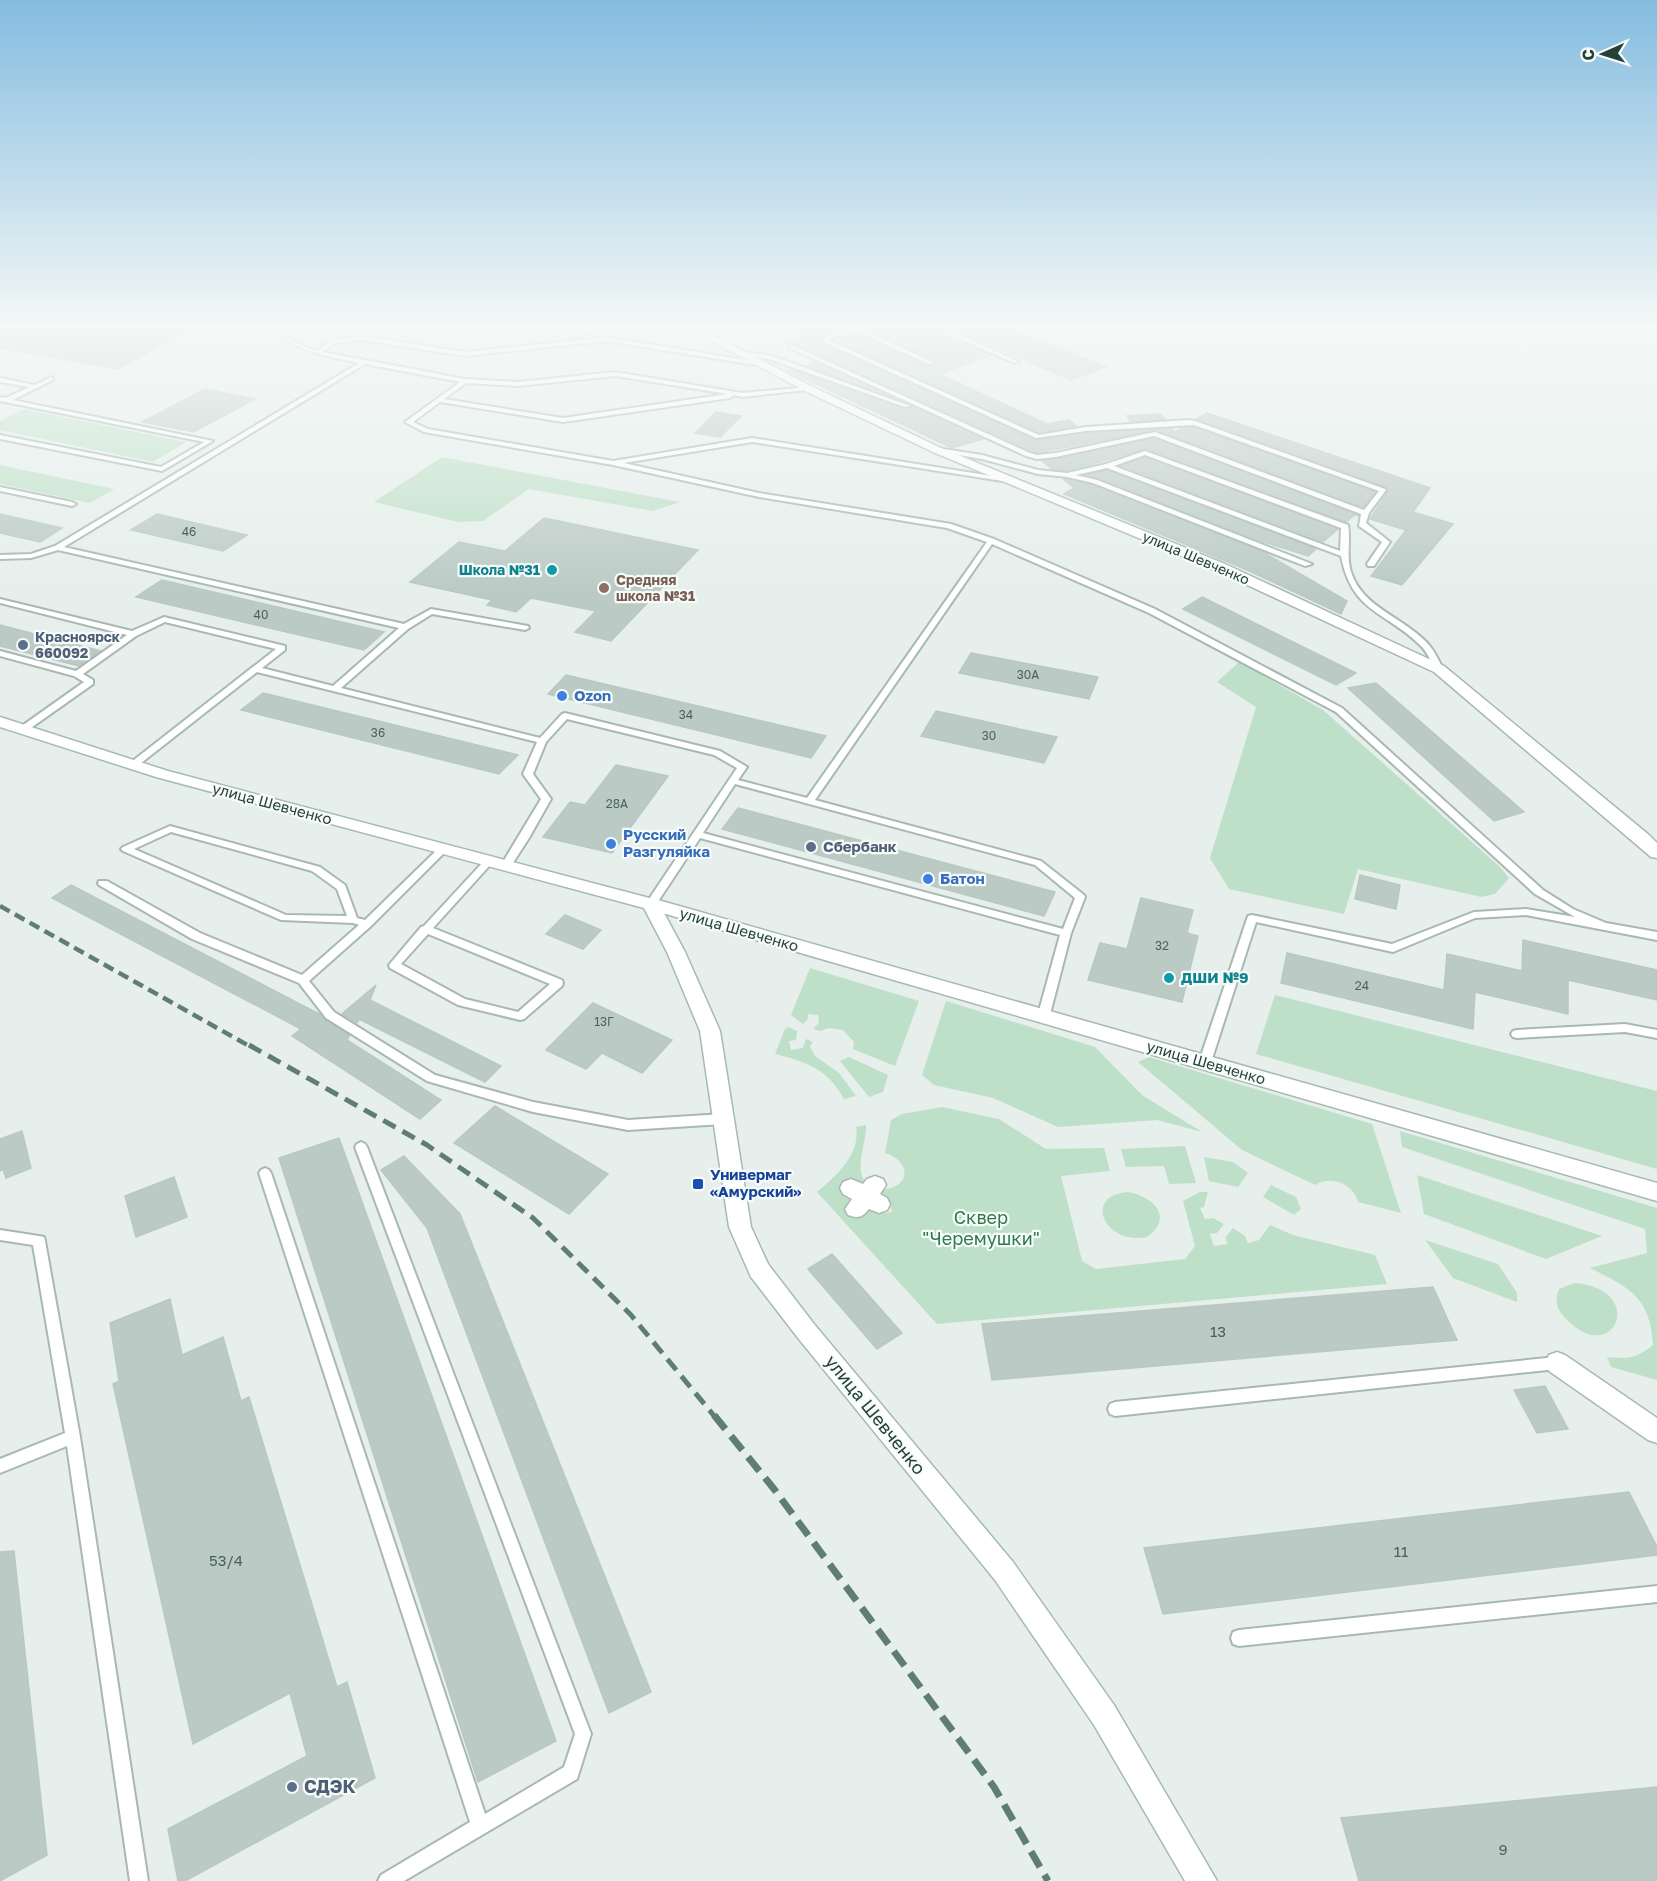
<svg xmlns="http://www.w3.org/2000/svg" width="1657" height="1881" font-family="'Golos Text',sans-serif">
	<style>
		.green { fill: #bfe0c8 }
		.building { fill: #bbcac4; stroke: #b8c9c2; stroke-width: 1.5 }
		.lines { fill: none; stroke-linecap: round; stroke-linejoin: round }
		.lane-casing { stroke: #a8b8b2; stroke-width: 4 }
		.street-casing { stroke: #a8b8b2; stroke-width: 3 }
		.secondary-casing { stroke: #a4bbb3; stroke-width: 3 }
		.lane { fill: #fff; fill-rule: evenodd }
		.street { fill: #fff; fill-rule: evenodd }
		.secondary { fill: #fff; fill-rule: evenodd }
		.rail-far2 { stroke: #5f7d75; stroke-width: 4.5; stroke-dasharray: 11 6; stroke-linecap: butt }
		.rail-far1 { stroke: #5f7d75; stroke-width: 5; stroke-dasharray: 14 8; stroke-linecap: butt }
		.rail { stroke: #5f7d75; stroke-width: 7; stroke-dasharray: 18 9; stroke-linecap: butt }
		.culture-dot { fill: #0f9aa8; stroke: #f7fbf9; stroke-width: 2 }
		.education-dot { fill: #8d6e63; stroke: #f7fbf9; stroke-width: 2 }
		.service-dot { fill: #5c6f8a; stroke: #f7fbf9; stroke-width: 2 }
		.shop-dot { fill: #3f7fe0; stroke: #f7fbf9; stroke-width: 2 }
		.transit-dot { fill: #1a4fb4; stroke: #f7fbf9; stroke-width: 2 }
		.labels { text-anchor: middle; stroke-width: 4.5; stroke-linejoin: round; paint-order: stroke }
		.number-label { font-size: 12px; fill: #4a645c }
		.far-street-label { font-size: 14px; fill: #24423a; stroke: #f7fbf9 }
		.far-culture-label { font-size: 14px; font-weight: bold; fill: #0d838f; stroke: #f7fbf9; text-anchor: end }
		.far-education-label { font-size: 14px; font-weight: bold; fill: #785e54; stroke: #f7fbf9; text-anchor: start }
		.far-service-label { font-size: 14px; font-weight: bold; fill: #4e5e75; stroke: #f7fbf9; text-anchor: start }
		.shop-label { font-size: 15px; font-weight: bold; fill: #366cbe; stroke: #f7fbf9; text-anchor: start }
		.street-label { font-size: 15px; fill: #24423a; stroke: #f7fbf9 }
		.service-label { font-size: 15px; font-weight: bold; fill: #4e5e75; stroke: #f7fbf9; text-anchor: start }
		.culture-label { font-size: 15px; font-weight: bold; fill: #0d838f; stroke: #f7fbf9; text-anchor: start }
		.transit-label { font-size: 15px; font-weight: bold; fill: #164399; stroke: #f7fbf9; text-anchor: start }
		.near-number-label { font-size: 15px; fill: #4a645c }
		.near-park-label { font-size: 18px; fill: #2d7a4b; stroke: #f7fbf9 }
		.near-street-label { font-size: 18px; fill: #24423a; stroke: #f7fbf9 }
		.near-service-label { font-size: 18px; font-weight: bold; fill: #4e5e75; stroke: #f7fbf9; text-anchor: start }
	</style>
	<rect width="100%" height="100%" fill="#e6efeb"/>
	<!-- green -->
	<g class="green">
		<path d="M24 409 186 442 153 462 0 430V421Z"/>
		<path d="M442 457 680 502 653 511 529 489 483 521 458 522 374 502Z"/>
		<path d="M0 465 114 489 90 503 0 484Z"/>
		<path d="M1239 662 1323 710 1499 866 1509 878 1495 894 1481 897 1358 869 1344 914 1229 889 1210 858 1256 707 1217 682Z"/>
		<path d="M810 968 919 1001 895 1066 853 1049 854 1042 843 1030 829 1028 820 1031 813 1029 819 1023 818 1015 808 1014V1019L803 1024 791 1015Z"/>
		<path d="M1275 995 1657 1091V1169L1256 1054Z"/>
		<path d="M946 1001 1095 1047 1142 1095 1202 1132 1157 1120 1058 1127 993 1098 934 1085 922 1075Z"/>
		<path d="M788 1027 797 1031 796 1040 789 1041 791 1050 803 1048 806 1039 813 1042 810 1046 815 1056 839 1073 856 1096 844 1099C828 1069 807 1062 775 1054L785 1029Z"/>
		<path d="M849 1057 888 1075 883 1092 869 1097 840 1061Z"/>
		<path d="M1149 1057 1372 1124 1401 1213 1358 1202C1353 1184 1332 1175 1315 1185L1242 1150 1138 1062Z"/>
		<path d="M942 1107 999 1119 1046 1149 1104 1148 1110 1171 1061 1176 1082 1261 1096 1269 1185 1259 1195 1246 1183 1201 1200 1192H1208L1204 1207 1200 1208 1205 1219 1213 1218 1224 1224 1217 1233 1210 1234 1214 1246 1228 1244 1225 1238 1233 1228 1245 1236 1248 1243 1259 1240 1270 1225 1293 1235 1375 1255 1387 1284 937 1324 817 1192C836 1176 861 1154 856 1127L866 1125C867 1145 851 1173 870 1187L847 1206 850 1217 863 1216V1209L876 1208 878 1214 892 1212 889 1201 882 1202 877 1189C908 1192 916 1163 885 1153L891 1120 902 1114Z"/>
		<path d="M1400 1131 1657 1208V1380L1611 1367 1607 1357C1629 1359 1635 1359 1653 1345 1650 1297 1630 1288 1590 1268L1647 1253 1645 1229 1402 1147Z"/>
		<path d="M1185 1146 1196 1183 1169 1184 1164 1166 1126 1167 1121 1149Z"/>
		<path d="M1204 1157 1233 1162 1248 1173 1238 1187 1209 1181Z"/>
		<path d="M1417 1175 1602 1236 1546 1259 1424 1214Z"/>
		<path d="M1271 1185 1296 1197 1301 1209 1294 1215 1263 1197Z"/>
		<path d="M1128 1192C1152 1196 1175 1217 1147 1237 1106 1246 1081 1196 1128 1192Z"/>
		<path d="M1425 1240 1498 1264 1517 1293V1302L1453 1278Z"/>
		<path d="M1574 1283C1649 1289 1614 1369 1566 1319 1557 1310 1554 1301 1559 1289Z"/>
	</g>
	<!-- building -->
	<g class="building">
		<path d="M0 329H193L118 369 0 348Z"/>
		<path d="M787 329H840L822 336 821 339 824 344 1035 440 1086 433 1172 428 1175 432 1181 428 1194 427 1375 492 1363 507 1156 430 1037 453 787 342 800 337Z"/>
		<path d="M868 329H936L992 355 939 374 1047 424 1069 420 1076 426 1039 433 833 340 858 334 928 366 936 364 935 361Z"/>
		<path d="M952 329H1012L1106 367 1071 380Z"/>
		<path d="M816 362 892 397 806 366Z"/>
		<path d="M793 370 904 409 912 406 983 439 952 448 788 371Z"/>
		<path d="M205 389 255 399 194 432 142 422Z"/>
		<path d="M716 412 741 416 720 437 695 433Z"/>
		<path d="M1207 413 1430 488 1413 512 1453 524 1402 585 1371 576 1406 530 1370 519 1388 491 1387 487 1196 419Z"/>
		<path d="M1160 414 1165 419 1131 422 1127 416Z"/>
		<path d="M1154 438 1358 515V516L1355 515 1346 522 1146 449 1067 471 1052 469 1042 461Z"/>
		<path d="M1145 457 1338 529 1323 542 1121 466Z"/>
		<path d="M1107 470 1316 549 1308 556 1258 540 1086 475Z"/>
		<path d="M1063 479 1092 485 1263 552 1347 601 1341 614 1247 570 1064 494 1074 488Z"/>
		<path d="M0 514 62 528 40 542 0 533Z"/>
		<path d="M157 514 247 535 223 551 131 530Z"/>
		<path d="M544 518 698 550 611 641 575 632 596 611 531 598 516 612 487 605 492 600 410 582 459 542 505 551Z"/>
		<path d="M162 580 384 632 364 650 136 597Z"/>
		<path d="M1202 597 1356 673 1336 685 1183 609Z"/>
		<path d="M0 625 101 651 79 666 0 646Z"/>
		<path d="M971 653 1098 677 1089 699 959 673Z"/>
		<path d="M566 675 826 736 811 758 548 694Z"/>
		<path d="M1376 683 1524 812 1494 821 1348 688Z"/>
		<path d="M263 693 518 755 499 774 241 710Z"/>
		<path d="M936 711 1057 737 1044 763 921 736Z"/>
		<path d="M616 765 668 776 612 853 543 837 570 802 585 805Z"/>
		<path d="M738 808 1055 892 1044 916 722 829Z"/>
		<path d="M1360 875 1400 885 1396 909 1355 899Z"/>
		<path d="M71 885 321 1015 350 1035 347 1040 441 1100 420 1119 292 1036 301 1029 52 898Z"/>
		<path d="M1141 898 1193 910 1187 933 1198 936 1182 1002 1088 980 1100 943 1127 949Z"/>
		<path d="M565 915 601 930 583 949 546 934Z"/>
		<path d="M1523 940 1657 970V1000L1568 980V1014L1475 992 1473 1029 1281 983 1287 953 1444 990 1447 954 1522 971Z"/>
		<path d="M376 985 370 1000 501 1066 485 1082 359 1019 357 1023 342 1014Z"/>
		<path d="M593 1003 672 1040 642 1073 602 1053 586 1069 546 1050Z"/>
		<path d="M495 1106 608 1174 569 1214 454 1143Z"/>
		<path d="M22 1131 31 1168 6 1178 3 1169 0 1171V1139Z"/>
		<path d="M339 1138 556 1741 478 1782 279 1158Z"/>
		<path d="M404 1156 460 1214 651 1692 609 1713 427 1228 381 1170Z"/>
		<path d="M174 1177 187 1217 136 1237 125 1196Z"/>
		<path d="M832 1254 902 1333 877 1349 808 1269Z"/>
		<path d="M1433 1287 1457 1340 992 1380 982 1324Z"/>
		<path d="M170 1299 182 1355 223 1337 241 1401 249 1397 337 1687 347 1682 375 1778 185 1881H178L168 1829 307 1756 290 1693 193 1744 113 1384 119 1381 110 1323Z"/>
		<path d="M1545 1386 1568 1429 1537 1433 1514 1390Z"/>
		<path d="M1629 1492 1657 1547V1555L1163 1614 1144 1548Z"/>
		<path d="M14 1551 47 1855 0 1881V1552Z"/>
		<path d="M1657 1787V1881H1359L1341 1818Z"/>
	</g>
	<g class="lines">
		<!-- lane casing -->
		<g class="lane-casing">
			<g id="lane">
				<path d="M269 329H276L299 344 317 351 331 340 361 336 465 352 607 337 758 362V364L756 365 607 341 465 356 361 340 335 343 323 352 465 379 518 382 615 372 742 393 809 387 810 388 807 390 742 397 733 395 730 398 563 422 440 402 413 422 428 429 613 461 752 438 1011 479 1012 480 1009 482 752 442 624 463 759 493 951 524 994 539 1155 609 1342 708 1543 890 1573 909 1606 923 1657 932V940L1526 915 1475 918 1393 952 1256 922 1211 1062 1209 1065H1201L1199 1062 1248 916 1252 915 1392 944 1474 912 1526 909 1575 917 1535 894 1336 712 1149 613 992 544 815 800 1041 861 1084 895 1085 897 1071 933 1049 1018 1047 1021H1039L1037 1018 1060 935 700 838 655 906H647L646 904 647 902 737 768 714 755 567 719 546 742 533 774 551 799 529 838 509 869 505 870 500 867 541 799 523 774 537 742 257 672 136 767H130L128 765 130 763 276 649 165 622 136 636 83 674 93 680V684L25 732H19V728L84 682 74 676 0 656V651L76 671 127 635 0 603V599L132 631 164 617 285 646V650L262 668 333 686 399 628 58 550 31 558 0 559V555L31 554 55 546 359 363C325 356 297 351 269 329ZM365 364 460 382 405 422 424 432 613 465 759 497 947 528 987 542 807 798 738 780 747 767 720 751 565 713 562 714 540 738 341 688 408 629 432 614 525 630 529 628 528 626 431 609 404 624 64 547ZM615 376 728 394 563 418 444 399 466 383 518 386ZM735 784 1035 865 1075 898 1063 929 703 833Z"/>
				<path d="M368 329H395L392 331H371Z"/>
				<path d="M542 329H556L595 337 592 339Z"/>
				<path d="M729 329H740L709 338 706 336Z"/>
				<path d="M774 329H781L786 333 781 334Z"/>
				<path d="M847 329H862L934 363 929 364 858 332H851L829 339 830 341 1039 435 1086 427 1188 420 1195 421 1385 489 1386 490 1369 513 1366 523 1390 542 1374 566H1368L1367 564 1382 542 1359 526 1361 514 1154 436 1056 457 1037 459 1026 456 788 347 793 346 1030 453 1037 455 1056 453 1155 432 1364 510 1379 491 1194 425 1086 431 1036 438 826 343 823 338Z"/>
				<path d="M938 329H946L1019 362 1014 363Z"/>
				<path d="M745 352 772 356 910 406 905 407 769 359 743 355V353Z"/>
				<path d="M51 377 53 378V380L13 400 213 441 162 471 0 439V435L161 467 204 442 0 401V397L6 398 29 387 0 382V378L35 385Z"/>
				<path d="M937 448 982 455 1038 470 1067 473 1106 464 1145 451 1348 525C1351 540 1346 556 1351 572 1363 609 1406 618 1429 645 1435 652 1439 661 1443 669L1439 672 1436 671C1431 663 1428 653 1422 647 1387 611 1352 614 1341 556L1107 468 1076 475 1097 480 1312 564 1305 566 1093 483 1067 477 1038 474 982 459 935 451 934 450ZM1145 455 1341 528 1340 551 1114 466Z"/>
				<path d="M0 487 72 502 76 504 72 506 0 491Z"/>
				<path d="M170 826 320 867 345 885 357 918 365 920 439 848H445L447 850 371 926 309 981 334 1012 435 1075 533 1102 628 1120 723 1114 727 1116 729 1119 727 1122 723 1124 628 1130 533 1112 427 1081 326 1018 299 983 192 939 99 885 98 883 99 881H107L200 933 302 975 359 925 353 923 281 920 123 851 121 849 123 847ZM171 832 312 871 337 889 347 916 286 915 134 849Z"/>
				<path d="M488 859 493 862 491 864 433 928 562 980 563 983 562 986 524 1019 520 1020 458 1005 390 968 389 965 421 927 424 926 485 860ZM428 934 550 984 518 1012 465 999 401 964Z"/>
				<path d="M1625 1024 1657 1030V1038L1625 1032 1517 1038 1513 1037 1511 1034 1513 1031 1517 1030Z"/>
				<path d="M361 1142 365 1144 367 1147 591 1734 577 1779 404 1881H378L381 1875 470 1822 259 1173 261 1170 265 1168 269 1170 271 1173 485 1814 564 1767 575 1734 355 1147 357 1144Z"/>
				<path d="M0 1230 39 1236 44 1237 45 1241 80 1437 148 1881H130L67 1446 0 1473V1459L65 1433 33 1245 0 1240Z"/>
				<path d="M1557 1357 1562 1359 1564 1363 1562 1367 1557 1369 1115 1416 1110 1414 1108 1409 1110 1404 1115 1402Z"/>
				<path d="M1657 1586V1602L1239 1646 1233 1644 1231 1638 1233 1632 1239 1630Z"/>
			</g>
		</g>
		<!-- street casing -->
		<g class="street-casing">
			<g id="street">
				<path d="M689 329H702L811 386 941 448 1225 564 1444 666 1649 835 1657 843V858L1651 857 1434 672 1215 570 933 452 803 390Z"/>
				<path d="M651 898 1657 1183V1201L645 908 642 904 645 900Z"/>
				<path d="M875 1176 883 1179 886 1185 880 1194 887 1198 890 1204 887 1210 879 1213 869 1209C863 1217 858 1219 848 1215L845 1209 852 1199 843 1194 840 1188 843 1182 851 1179 863 1184 867 1179Z"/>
				<path d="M1557 1352 1565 1355 1657 1418V1443L1648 1440 1549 1371 1545 1363 1549 1355Z"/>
			</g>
		</g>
		<!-- secondary casing -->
		<g class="secondary-casing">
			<path id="secondary" d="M0 717 168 771 657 900 685 952 720 1031 751 1227 768 1264 814 1324 1013 1562 1114 1705 1217 1881H1185L1094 1725 995 1580 798 1338 751 1277 729 1227 700 1031 667 952 644 908 156 777 0 727Z"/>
		</g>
		<!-- lane -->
		<use href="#lane" class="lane"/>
		<!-- street -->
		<use href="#street" class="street"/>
		<!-- secondary -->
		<use href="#secondary" class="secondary"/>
		<!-- rail-far2 -->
		<path class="rail-far2" d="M0 906 251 1047"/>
		<!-- rail-far1 -->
		<path class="rail-far1" d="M249 1045 427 1145 533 1218 631 1315 715 1417"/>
		<!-- rail -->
		<path class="rail" d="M714 1415 774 1489 994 1787 1048 1881"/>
	</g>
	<!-- sky -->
	<linearGradient id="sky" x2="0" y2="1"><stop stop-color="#84bce0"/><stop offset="0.55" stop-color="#f4f8f6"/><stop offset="1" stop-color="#f4f8f6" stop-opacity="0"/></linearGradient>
	<rect width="1657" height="593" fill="url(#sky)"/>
	<!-- markers -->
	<g class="culture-dot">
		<circle cx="552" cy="570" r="6"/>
		<circle cx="1169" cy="978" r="6"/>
	</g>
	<circle class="education-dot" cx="604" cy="588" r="6"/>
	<g class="service-dot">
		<circle cx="23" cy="645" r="6"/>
		<circle cx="811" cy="847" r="6"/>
		<circle cx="292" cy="1787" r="6"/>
	</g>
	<g class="shop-dot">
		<circle cx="562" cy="696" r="6"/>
		<circle cx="611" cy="844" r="6"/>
		<circle cx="928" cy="879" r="6"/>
	</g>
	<rect class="transit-dot" x="692" y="1178" width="12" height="12" rx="3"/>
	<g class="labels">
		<!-- number labels -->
		<g class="number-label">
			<text x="189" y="536">46</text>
			<text x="261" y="619">40</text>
			<text x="1028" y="679">30А</text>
			<text x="686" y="719">34</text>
			<text x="378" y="737">36</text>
			<text x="989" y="740">30</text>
			<text x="617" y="808">28А</text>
			<text x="1162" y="950">32</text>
			<text x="1362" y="990">24</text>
			<text x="604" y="1026">13Г</text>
		</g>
		<!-- far-street labels -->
		<g class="far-street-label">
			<text transform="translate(1196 558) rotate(23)" y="5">улица Шевченко</text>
		</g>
		<!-- far-culture labels -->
		<g class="far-culture-label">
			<text x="540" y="575">Школа №31</text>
		</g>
		<!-- far-education labels -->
		<g class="far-education-label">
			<text x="616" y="585">Средняя<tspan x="616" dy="16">школа №31</tspan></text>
		</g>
		<!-- far-service labels -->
		<g class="far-service-label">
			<text x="35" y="642">Красноярск<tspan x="35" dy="16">660092</tspan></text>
		</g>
		<!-- shop labels -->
		<g class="shop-label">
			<text x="574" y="701">Ozon</text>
			<text x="623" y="840">Русский<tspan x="623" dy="17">Разгуляйка</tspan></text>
			<text x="940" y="884">Батон</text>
		</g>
		<!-- street labels -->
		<g class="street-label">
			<text transform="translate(272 804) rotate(15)" y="5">улица Шевченко</text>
			<text transform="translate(739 930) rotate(16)" y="5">улица Шевченко</text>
			<text transform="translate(1206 1063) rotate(16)" y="5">улица Шевченко</text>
		</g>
		<!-- service labels -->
		<g class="service-label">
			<text x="823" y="852">Сбербанк</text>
		</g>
		<!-- culture labels -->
		<g class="culture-label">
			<text x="1181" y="983">ДШИ №9</text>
		</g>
		<!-- transit labels -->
		<g class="transit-label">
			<text x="710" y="1180">Универмаг<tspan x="710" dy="17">«Амурский»</tspan></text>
		</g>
		<!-- near-number labels -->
		<g class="near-number-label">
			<text x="1218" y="1337">13</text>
			<text x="1401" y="1557">11</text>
			<text x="226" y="1566">53/4</text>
			<text x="1503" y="1855">9</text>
		</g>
		<!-- near-park labels -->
		<g class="near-park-label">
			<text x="981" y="1224">Сквер<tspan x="981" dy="21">"Черемушки"</tspan></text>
		</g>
		<!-- near-street labels -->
		<g class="near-street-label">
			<text transform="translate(875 1415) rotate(51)" y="6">улица Шевченко</text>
		</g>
		<!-- near-service labels -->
		<g class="near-service-label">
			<text x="304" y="1793">СДЭК</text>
		</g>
	</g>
	<!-- north arrow -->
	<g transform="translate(1603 54) rotate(267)" stroke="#f7fbf9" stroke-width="4.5" paint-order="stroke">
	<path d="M0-4.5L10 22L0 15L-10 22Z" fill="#24423a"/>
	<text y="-9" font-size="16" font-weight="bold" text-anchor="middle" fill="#24423a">С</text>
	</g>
</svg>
